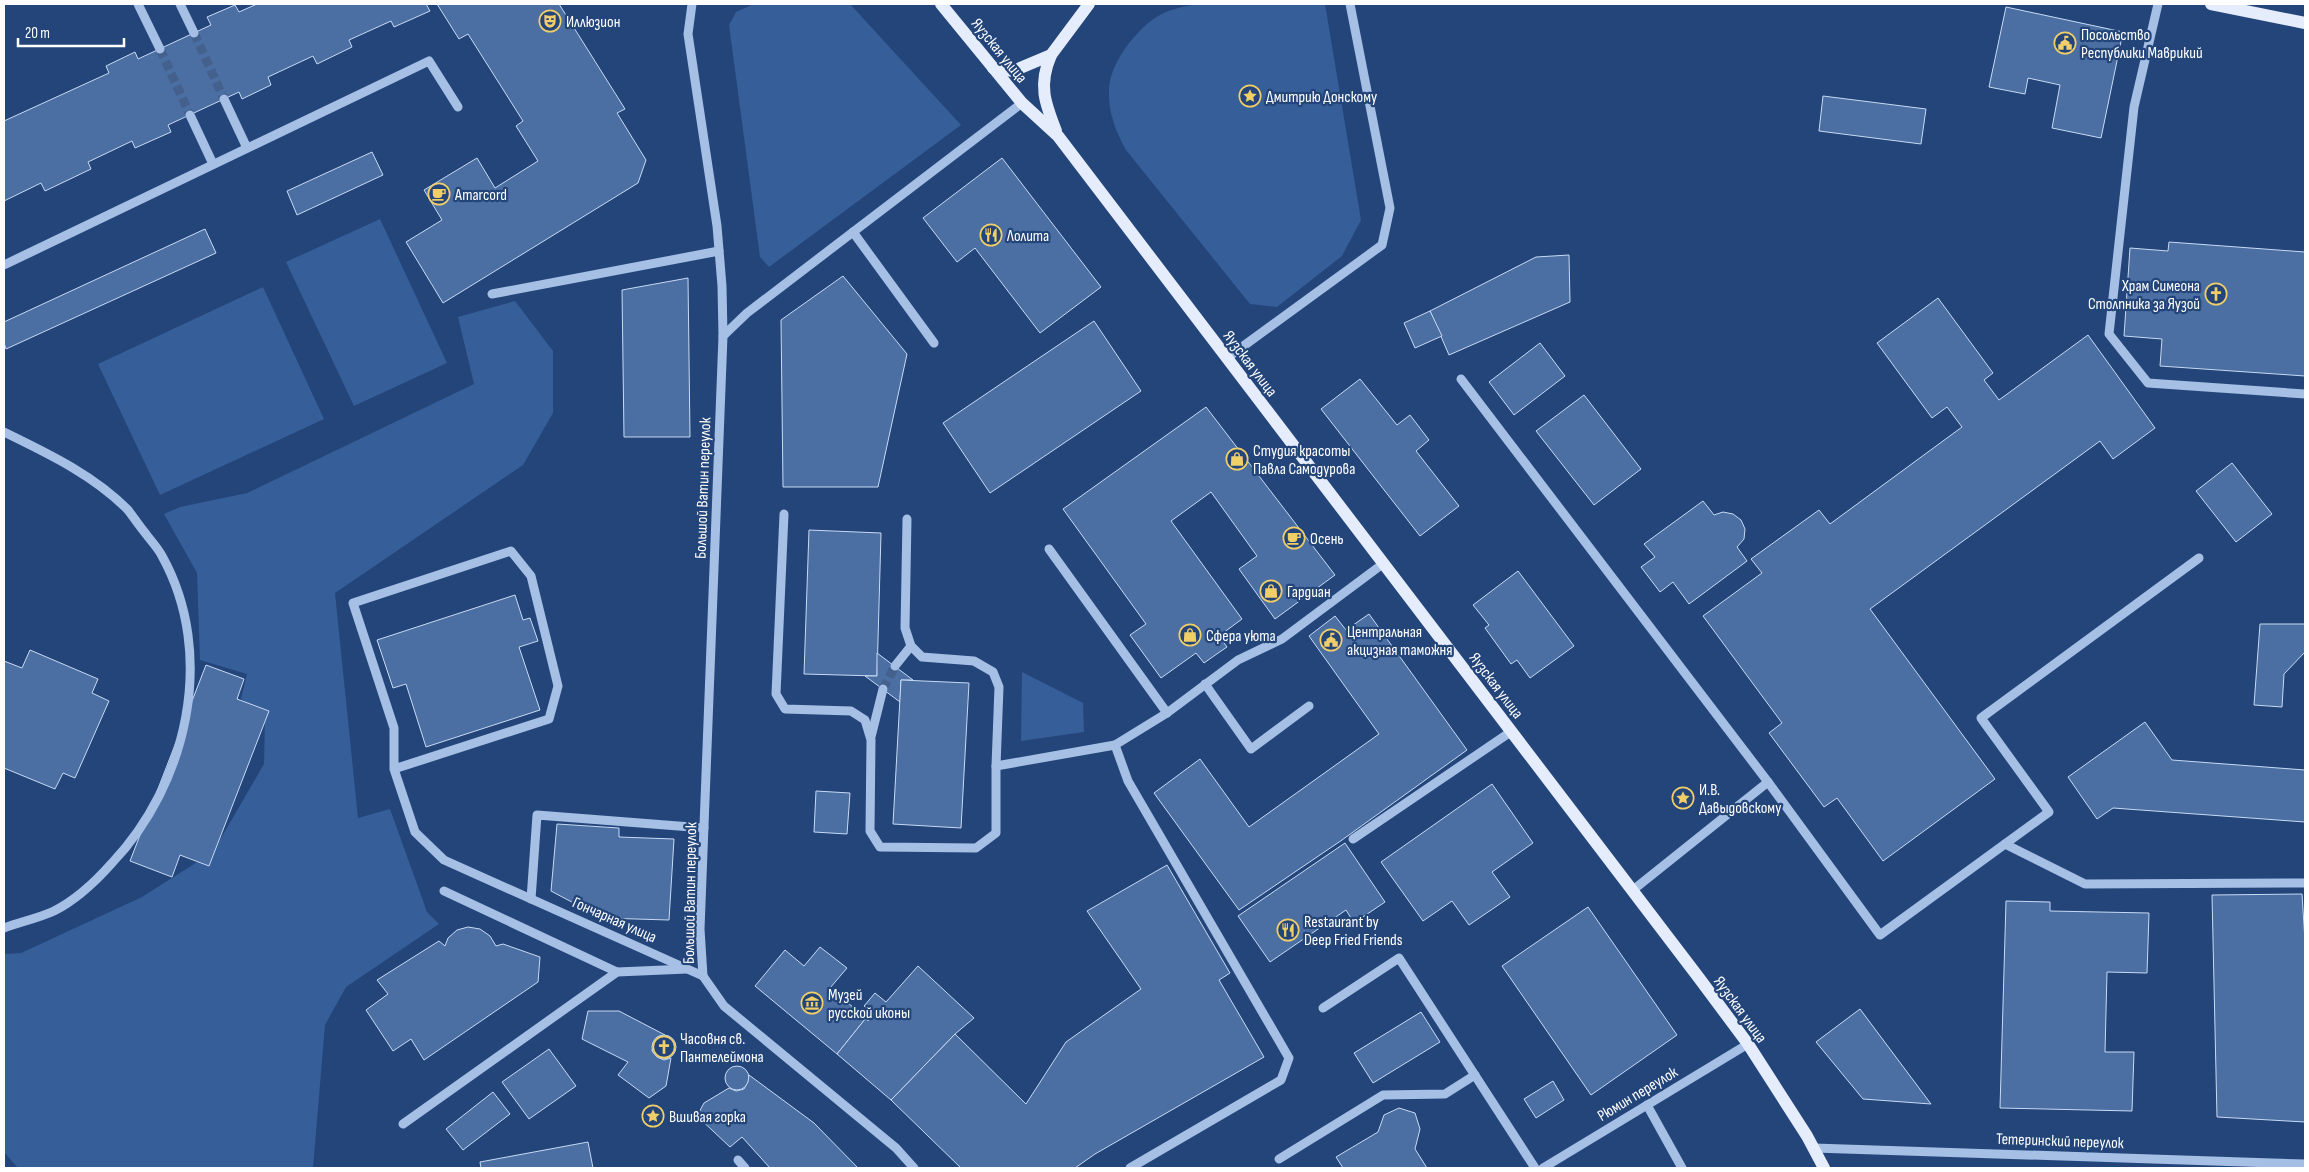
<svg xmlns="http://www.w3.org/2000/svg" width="2309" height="1172" font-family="'Sofia Sans Condensed',sans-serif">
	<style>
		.green { fill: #365e98 }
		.building { fill: #4b6fa3; stroke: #c8daf4 }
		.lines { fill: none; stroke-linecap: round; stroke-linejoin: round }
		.minor-tunnel { stroke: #44618e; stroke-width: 9; stroke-dasharray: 9 4.5; stroke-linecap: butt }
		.minor { stroke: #a5bfe5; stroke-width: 9 }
		.major { stroke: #e5edfc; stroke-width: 12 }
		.labels { text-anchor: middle; stroke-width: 4.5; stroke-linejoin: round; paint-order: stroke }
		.poi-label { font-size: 16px; fill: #fff; stroke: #23457a; text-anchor: start }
		.street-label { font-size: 16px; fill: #fff; stroke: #23457a }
	</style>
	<rect width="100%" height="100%" fill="#23457a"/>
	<!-- green -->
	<g class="green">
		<path d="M754 4H850L961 125 769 267 760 257 729 25 736 12Z"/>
		<path d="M1199 4H1325L1361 220 1342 256 1277 307 1250 304 1126 150C1116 132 1108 112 1109 91 1109 65 1134 32 1155 18 1168 9 1185 6 1199 4Z"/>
		<path d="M380 219 447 363 354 406 286 262Z"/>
		<path d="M263 287 324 419 160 495 98 364Z"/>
		<path d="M515 301 553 351V413L523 465 335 593 358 818 390 809 427 912 439 924 346 987 325 1025 313 1168H18L4 1152V954L21 953 142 897 213 852 264 764 265 716 241 699 247 674 200 660 197 573 164 514 180 507 247 493 474 384 458 317Z"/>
		<path d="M1022 672 1083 703 1084 732 1021 741Z"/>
	</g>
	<!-- building -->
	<g class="building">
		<path d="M257 4H426L430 11 394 27 391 21 349 40 352 47 317 64 313 56 268 77 271 85 242 99 239 92 168 125 171 132 135 148 132 141 88 162 91 169 45 191 41 183 4 201V121L109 73 106 66 135 52 138 59 211 25 207 17 235 5 239 12Z"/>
		<path d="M437 4H559L625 109 617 113 646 160 638 183 443 303 406 242 442 220 424 190 477 158 495 188 538 161 516 126 523 121 468 34 459 39Z"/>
		<path d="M2006 7 2123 32 2101 138 2052 128 2060 85 2028 78 2025 94 1989 87Z"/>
		<path d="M1823 96 1926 109 1921 144 1819 131Z"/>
		<path d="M372 152 383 175 297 215 287 191Z"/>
		<path d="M1002 158 1101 287 1040 333 975 248 957 262 923 218Z"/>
		<path d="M205 229 216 253 6 349 4 343V322Z"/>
		<path d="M2169 242 2305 252V376L2160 366 2162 339 2124 336 2130 248 2168 251Z"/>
		<path d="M1569 255 1570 302 1449 355 1430 311 1536 257Z"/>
		<path d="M843 276 907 354 878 487H783L781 320Z"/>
		<path d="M688 278 690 437H624L622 290Z"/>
		<path d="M1938 298 1993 373 1984 380 1999 400 2088 335 2155 428 2113 459 2100 441 1870 609 1995 779 1883 861 1837 798 1824 807 1769 733 1782 723 1703 616 1762 573 1751 559 1819 510 1830 524 1962 427 1947 407 1932 418 1877 343Z"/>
		<path d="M1430 311 1442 336 1415 348 1404 323Z"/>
		<path d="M1094 321 1141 391 990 493 943 423Z"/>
		<path d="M1540 343 1565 376 1514 415 1489 382Z"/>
		<path d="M1360 379 1397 425 1410 415 1429 440 1416 451 1459 506 1420 536 1321 409Z"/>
		<path d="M1584 395 1641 469 1594 505 1536 431Z"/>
		<path d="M1206 407 1335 575 1275 619 1239 569 1257 556 1211 492 1171 521 1242 619 1219 636 1227 647 1221 651 1204 663 1196 653 1161 678 1130 635 1146 624 1063 509Z"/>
		<path d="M2232 463 2272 514 2236 542 2196 491Z"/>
		<path d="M1703 501 1714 515 1723 512 1733 514 1741 520 1745 529 1744 539 1737 547 1747 561 1689 604 1673 582 1660 592 1641 567 1655 557 1644 544Z"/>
		<path d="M809 530 881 533 877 676 804 674Z"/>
		<path d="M1518 571 1574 646 1530 678 1517 660 1511 664 1485 628 1489 625 1473 605Z"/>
		<path d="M515 595 523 620 530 618 538 641 519 647 540 710 426 747 406 684 393 688 377 640Z"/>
		<path d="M1369 614 1467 750 1342 840 1239 910 1154 793 1200 759 1249 827 1379 734 1309 636 1335 616 1346 630Z"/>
		<path d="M2260 624H2305V652L2284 674 2282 707 2254 705Z"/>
		<path d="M30 650 98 679 92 693 109 701 75 778 63 773 55 789 4 768V661L22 668Z"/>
		<path d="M877 653 913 680H901L900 702 865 676H877Z"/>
		<path d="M206 665 244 679 237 699 269 711 209 866 180 855 172 877 130 861Z"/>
		<path d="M901 680 969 683 961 828 893 824Z"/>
		<path d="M2145 722 2172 760 2305 770V822L2113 808 2097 819 2068 777Z"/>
		<path d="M1492 784 1533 843 1492 872 1510 897 1469 925 1452 901 1423 921 1381 862Z"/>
		<path d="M816 791 850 793 847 834 814 832Z"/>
		<path d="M557 824 619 828V837L674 839 669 920 602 918 551 891Z"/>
		<path d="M1345 843 1385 902 1354 923 1346 910 1270 962 1238 916Z"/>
		<path d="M1167 865 1230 973 1219 980 1264 1057 1095 1154 1075 1168H961L891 1100 955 1034 1026 1104 1066 1042 1141 989 1087 911Z"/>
		<path d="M2302 894 2305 941V1122L2217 1117 2212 895Z"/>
		<path d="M2006 901 2050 902V911L2149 913 2147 973 2107 972 2105 1052H2134L2132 1111 2000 1108Z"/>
		<path d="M1588 907 1677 1035 1591 1095 1502 966Z"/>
		<path d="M468 927 480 929 490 936 496 946 503 944 540 957 538 982 424 1060 411 1039 393 1051 366 1010 388 994 377 980 439 941 445 946 448 938 457 930Z"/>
		<path d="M820 947 847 968 830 988 866 1018 837 1054 755 986 785 950 804 966Z"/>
		<path d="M918 966 974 1018 955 1034 891 1100 837 1054 866 1018 868 1021 874 1014 864 1006 875 993 886 1002Z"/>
		<path d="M1860 1009 1931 1104 1863 1099 1816 1042Z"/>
		<path d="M588 1011H619L665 1035 657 1037 653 1043 652 1051 657 1057 664 1060 671 1058 666 1086 649 1098 618 1075 628 1062 582 1039Z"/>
		<path d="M1421 1012 1440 1042 1373 1083 1354 1053Z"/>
		<circle cx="664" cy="1047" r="12"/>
		<path d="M549 1049 576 1086 529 1119 502 1082Z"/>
		<circle cx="737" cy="1078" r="12"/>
		<path d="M749 1075 814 1123 858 1168H770L742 1137 730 1147 697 1116 704 1103 729 1088 736 1091 744 1089 748 1082Z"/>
		<path d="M1553 1081 1564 1100 1536 1118 1524 1099Z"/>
		<path d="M493 1092 510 1114 463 1150 446 1129Z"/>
		<path d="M1399 1108 1415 1113 1420 1129 1415 1149 1427 1168H1343L1336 1157 1378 1132 1384 1115Z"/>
		<path d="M588 1142 593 1168H481L480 1162Z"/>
	</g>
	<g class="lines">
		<!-- minor-tunnel -->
		<g class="minor-tunnel">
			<path d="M194 33 224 99"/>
			<path d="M160 49 190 115"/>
			<path d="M883 689 895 666"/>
		</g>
		<!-- minor -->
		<g class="minor">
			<path d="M138 4 160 49"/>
			<path d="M180 4 194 33"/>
			<path d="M692 4 688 34 717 226 722 286 723 336 700 929 703 976"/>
			<path d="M2158 4 2134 107 2109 334 2148 383 2305 394"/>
			<path d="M224 99 247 148"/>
			<path d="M190 115 213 164"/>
			<path d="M853 232 934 343"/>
			<path d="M4 265 429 61 458 107"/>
			<path d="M492 294 719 251"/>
			<path d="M723 336 747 313 1022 103"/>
			<path d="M1227 358 1382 245 1390 208 1350 4"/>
			<path d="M1461 379 1768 782 1633 890"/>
			<path d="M4 432C47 453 94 475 128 510 134 518 140 527 146 534 151 541 158 548 162 556 217 655 187 784 112 863 96 881 76 900 54 911 39 918 20 922 4 928"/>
			<path d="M784 514 776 694 785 709 851 711 865 720 871 740 870 831 880 847 976 848 996 833V766L1115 745"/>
			<path d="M907 519 905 628 911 646 922 657 974 661 993 672 999 687 996 766"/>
			<path d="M1049 549 1167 713"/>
			<path d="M895 666 911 646"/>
			<path d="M1205 684 1251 749 1309 706"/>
			<path d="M871 737 883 689"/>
			<path d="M394 769 549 719 558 686 531 576 511 551 353 603 394 728V769L415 832 444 860 703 976 724 1006 896 1148 914 1168"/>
			<path d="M1768 782 1880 935 2049 812 1981 718 2199 558"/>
			<path d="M1353 839 1512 731"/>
			<path d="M2005 844 2085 884 2305 883"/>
			<path d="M444 891 617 972"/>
			<path d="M531 899 537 815 704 828"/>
			<path d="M1323 1008 1399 958 1535 1168"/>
			<path d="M1647 1105 1682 1168"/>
			<path d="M403 1124 617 972 687 969"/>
			<path d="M1814 1148 2305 1164"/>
			<path d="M1279 1159 1383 1095 1445 1094 1475 1075"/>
			<path d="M738 1160 745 1168"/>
			<path d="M1130 1168 1281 1080 1289 1058 1128 781 1115 745 1167 713 1238 660 1282 639 1384 563"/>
			<path d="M1543 1168 1748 1044"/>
		</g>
		<!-- major -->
		<g class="major">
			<path d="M941 4 1022 103 1058 136 1699 978 1748 1044 1807 1136 1824 1168"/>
			<path d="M2211 4 2305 23"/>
			<path d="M1051 55C1038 85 1045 103 1056 131"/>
			<path d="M993 68 1013 71 1051 55 1089 4"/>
		</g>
	</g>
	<!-- icons -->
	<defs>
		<g id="theatre-ring" transform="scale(1.125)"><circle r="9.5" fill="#23457a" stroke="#f0ce68" stroke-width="1.5"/><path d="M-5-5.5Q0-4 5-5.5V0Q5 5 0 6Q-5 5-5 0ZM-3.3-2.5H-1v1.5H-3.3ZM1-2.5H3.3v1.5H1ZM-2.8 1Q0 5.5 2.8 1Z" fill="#f0ce68"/></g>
		<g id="civic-ring" transform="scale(1.125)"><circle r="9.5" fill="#23457a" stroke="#f0ce68" stroke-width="1.5"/><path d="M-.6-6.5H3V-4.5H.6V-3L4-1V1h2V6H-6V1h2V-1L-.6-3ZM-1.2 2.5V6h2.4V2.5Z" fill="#f0ce68"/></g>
		<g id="sight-ring" transform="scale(1.125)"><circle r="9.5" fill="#23457a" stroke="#f0ce68" stroke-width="1.5"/><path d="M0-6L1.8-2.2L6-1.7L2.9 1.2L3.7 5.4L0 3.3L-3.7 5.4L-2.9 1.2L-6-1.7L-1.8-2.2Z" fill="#f0ce68"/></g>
		<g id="cafe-ring" transform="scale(1.125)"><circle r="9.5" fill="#23457a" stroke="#f0ce68" stroke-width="1.5"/><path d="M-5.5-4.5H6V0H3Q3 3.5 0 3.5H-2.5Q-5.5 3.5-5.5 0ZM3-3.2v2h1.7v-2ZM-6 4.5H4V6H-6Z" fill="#f0ce68"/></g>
		<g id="restaurant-ring" transform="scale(1.125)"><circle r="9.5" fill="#23457a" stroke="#f0ce68" stroke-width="1.5"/><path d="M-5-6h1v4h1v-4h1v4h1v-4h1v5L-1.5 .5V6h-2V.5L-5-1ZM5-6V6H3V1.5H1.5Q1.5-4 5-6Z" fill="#f0ce68"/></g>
		<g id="church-ring" transform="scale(1.125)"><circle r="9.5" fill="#23457a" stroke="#f0ce68" stroke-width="1.5"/><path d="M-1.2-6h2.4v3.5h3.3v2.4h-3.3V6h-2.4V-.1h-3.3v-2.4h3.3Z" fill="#f0ce68"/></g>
		<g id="shop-ring" transform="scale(1.125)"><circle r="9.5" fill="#23457a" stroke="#f0ce68" stroke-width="1.5"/><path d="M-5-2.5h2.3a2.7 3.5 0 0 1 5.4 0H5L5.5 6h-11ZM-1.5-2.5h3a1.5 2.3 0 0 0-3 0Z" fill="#f0ce68"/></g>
		<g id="museum-ring" transform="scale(1.125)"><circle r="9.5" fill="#23457a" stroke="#f0ce68" stroke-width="1.5"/><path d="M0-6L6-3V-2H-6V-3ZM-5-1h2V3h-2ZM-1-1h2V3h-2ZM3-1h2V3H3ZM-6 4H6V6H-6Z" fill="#f0ce68"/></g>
	</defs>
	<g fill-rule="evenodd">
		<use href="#theatre-ring" x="550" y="21"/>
		<use href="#civic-ring" x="2065" y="43"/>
		<use href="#sight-ring" x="1250" y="96"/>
		<use href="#cafe-ring" x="439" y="194"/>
		<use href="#restaurant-ring" x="991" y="235"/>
		<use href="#church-ring" x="2216" y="294"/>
		<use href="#shop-ring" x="1237" y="459"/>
		<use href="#cafe-ring" x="1294" y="538"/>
		<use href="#shop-ring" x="1271" y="591"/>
		<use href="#shop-ring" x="1190" y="635"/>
		<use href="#civic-ring" x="1331" y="640"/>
		<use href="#sight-ring" x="1683" y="798"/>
		<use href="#restaurant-ring" x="1288" y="930"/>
		<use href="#museum-ring" x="812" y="1003"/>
		<use href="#church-ring" x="664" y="1047"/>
		<use href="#sight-ring" x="653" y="1116"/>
	</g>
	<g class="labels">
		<!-- poi labels -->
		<g class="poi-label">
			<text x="566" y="27">Иллюзион</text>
			<text x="2081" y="40">Посольство<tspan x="2081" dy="18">Республики Маврикий</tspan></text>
			<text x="1266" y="102">Дмитрию Донскому</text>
			<text x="455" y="200">Amarcord</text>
			<text x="1007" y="241">Лолита</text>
			<text x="2200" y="291" text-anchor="end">Храм Симеона<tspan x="2200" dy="18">Столпника за Яузой</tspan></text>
			<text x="1253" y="456">Студия красоты<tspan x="1253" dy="18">Павла Самодурова</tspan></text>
			<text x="1310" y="544">Осень</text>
			<text x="1287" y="597">Гардиан</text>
			<text x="1347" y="637">Центральная<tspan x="1347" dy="18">акцизная таможня</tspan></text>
			<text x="1206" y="641">Сфера уюта</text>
			<text x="1699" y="795">И.В.<tspan x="1699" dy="18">Давыдовскому</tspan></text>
			<text x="1304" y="927">Restaurant by<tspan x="1304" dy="18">Deep Fried Friends</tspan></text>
			<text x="828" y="1000">Музей<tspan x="828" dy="18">русской иконы</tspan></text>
			<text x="680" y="1044">Часовня св.<tspan x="680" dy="18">Пантелеймона</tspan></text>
			<text x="669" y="1122">Вшивая горка</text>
		</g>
		<!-- street labels -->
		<g class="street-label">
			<text transform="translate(1000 50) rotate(51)" y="6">Яузская улица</text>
			<text transform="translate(1251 363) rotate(53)" y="6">Яузская улица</text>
			<text transform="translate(702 488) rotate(-88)" y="6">Большой Ватин переулок</text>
			<text transform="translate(1497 685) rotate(53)" y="6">Яузская улица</text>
			<text transform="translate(689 893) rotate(-89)" y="6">Большой Ватин переулок</text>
			<text transform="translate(615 919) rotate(24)" y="6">Гончарная улица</text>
			<text transform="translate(1741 1009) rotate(54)" y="6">Яузская улица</text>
			<text transform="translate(1637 1093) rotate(-31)" y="6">Рюмин переулок</text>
			<text transform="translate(2060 1140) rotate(2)" y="6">Тетеринский переулок</text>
		</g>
	</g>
	<!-- border -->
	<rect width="2309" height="1172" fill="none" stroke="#ffffff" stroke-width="10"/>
	<!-- scale -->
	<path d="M18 38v8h106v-8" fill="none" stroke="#ffffff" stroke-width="2.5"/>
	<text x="25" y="38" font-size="15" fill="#ffffff" stroke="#23457a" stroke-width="4" paint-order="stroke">20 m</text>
</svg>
